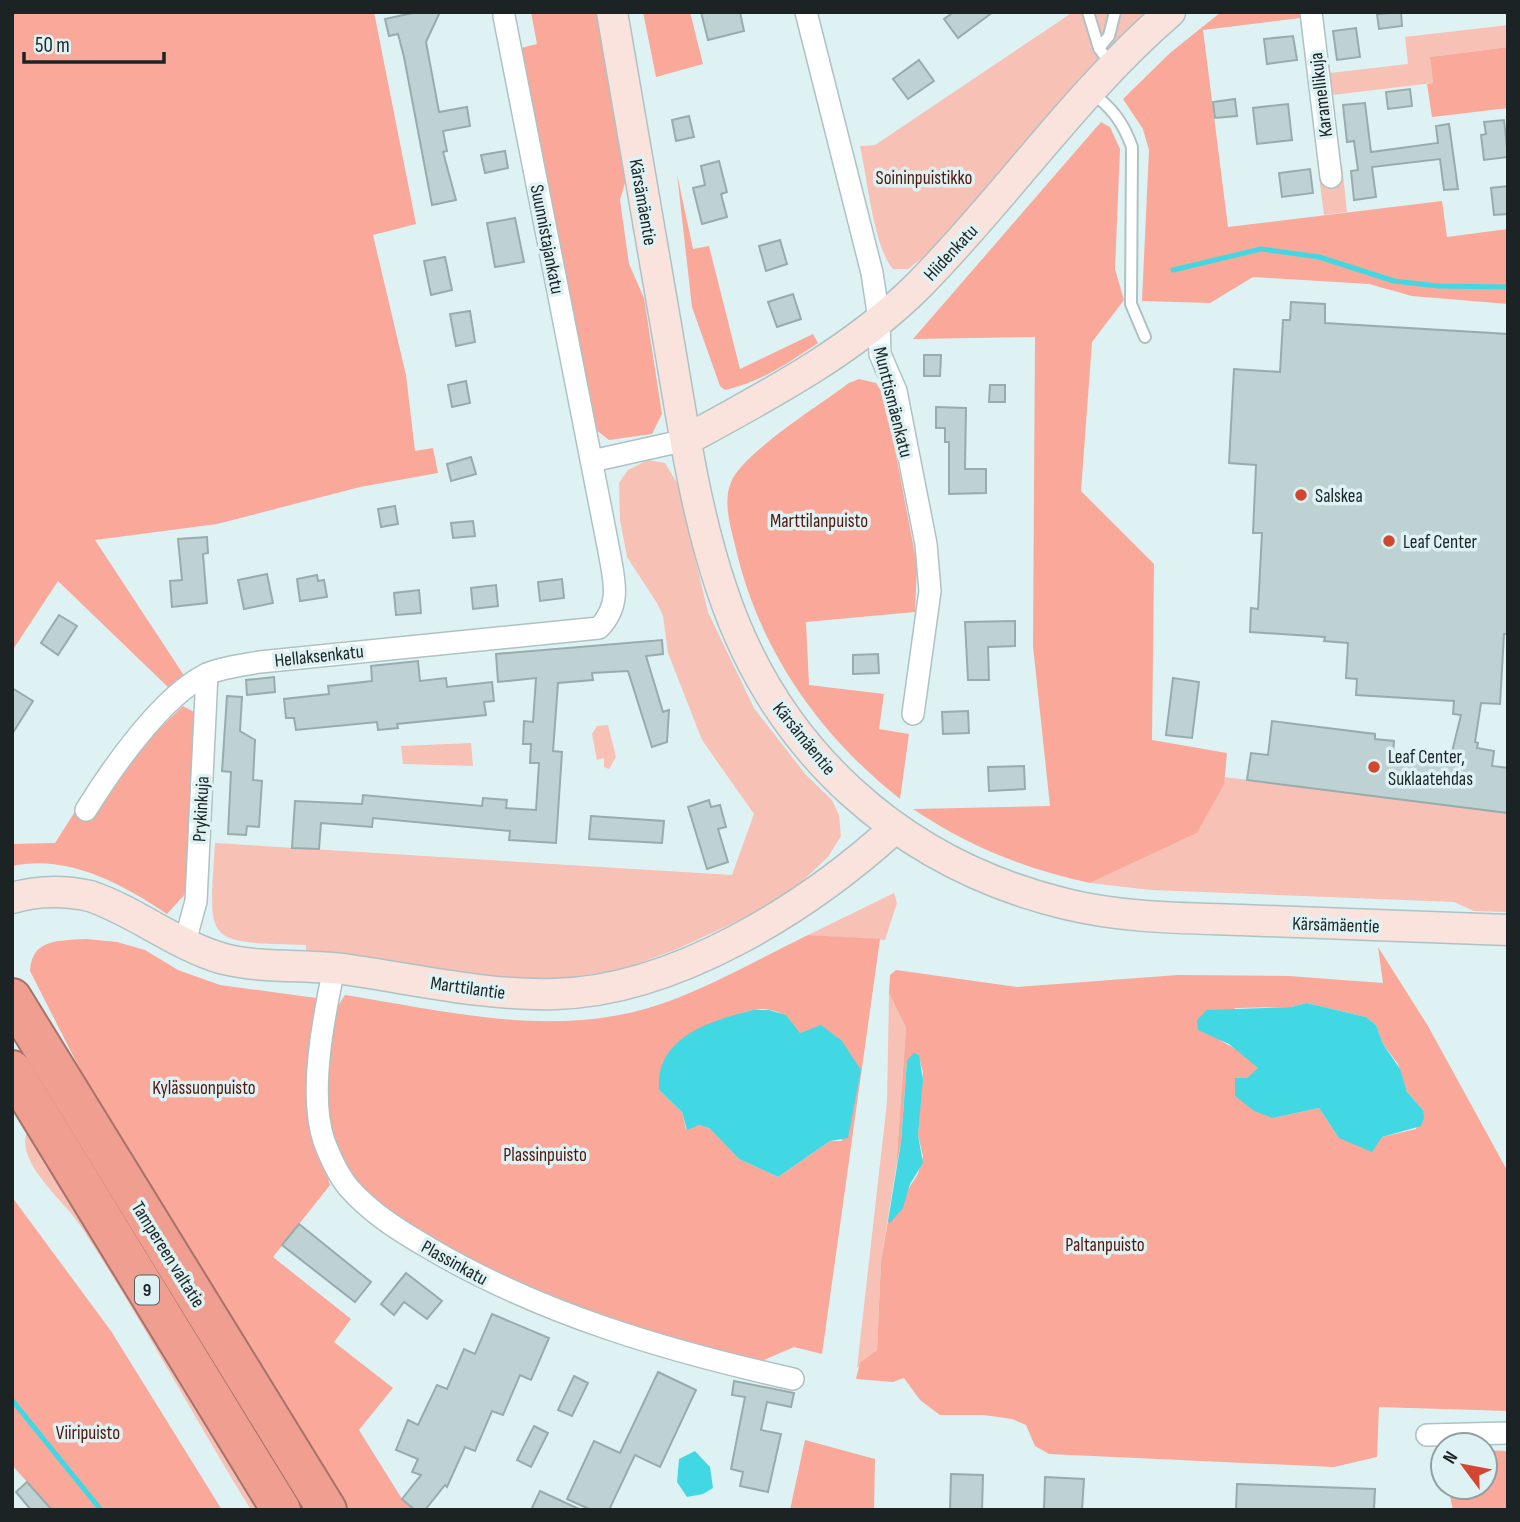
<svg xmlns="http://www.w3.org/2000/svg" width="1520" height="1522" font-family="'Sofia Sans Condensed',sans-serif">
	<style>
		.green { fill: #f7c1b6 }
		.forest { fill: #f9a899; fill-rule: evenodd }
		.water { fill: #41d8e4 }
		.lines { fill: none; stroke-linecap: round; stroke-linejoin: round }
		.stream { stroke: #41d8e4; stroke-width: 5 }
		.building { fill: #bed2d4; stroke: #98acae; stroke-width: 2 }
		.lane-casing { stroke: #aec2c4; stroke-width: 14 }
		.street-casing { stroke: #aec2c4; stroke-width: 24 }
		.secondary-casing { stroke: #aec2c4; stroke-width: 33 }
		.highway-casing { stroke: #a5736a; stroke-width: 42 }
		.lane { stroke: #fff; stroke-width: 10 }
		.street { stroke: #fff; stroke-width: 21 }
		.secondary { stroke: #fae2dd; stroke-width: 30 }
		.highway { stroke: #ef9e8f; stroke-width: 38 }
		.poi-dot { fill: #d34732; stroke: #def2f4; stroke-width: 2.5 }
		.labels { text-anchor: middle; stroke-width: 7; stroke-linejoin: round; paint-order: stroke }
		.shield { fill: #def2f4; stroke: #566162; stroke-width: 2 }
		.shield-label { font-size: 18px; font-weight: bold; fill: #1c2324 }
		.street-label { font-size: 19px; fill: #1c2324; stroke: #def2f4 }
		.park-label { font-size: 19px; fill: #52150c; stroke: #def2f4 }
		.poi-label { font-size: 19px; fill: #1c2324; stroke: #def2f4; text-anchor: start }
	</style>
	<rect width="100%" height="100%" fill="#def2f4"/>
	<!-- green -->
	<g class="green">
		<path d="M1073 12H1149L934 249 908 269H893C874 248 867 177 860 146L875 145Z"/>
		<path d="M1508 25V47L1430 57 1433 83 1333 95 1330 73 1408 64 1405 37Z"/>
		<path d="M1342 165 1347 212 1324 215 1318 168Z"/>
		<path d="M648 460 665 463 677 483 708 612 754 708 806 775 832 800 839 815 841 836 828 857 791 892 766 908 677 949 624 969 568 978 502 979 371 959 306 954V945C202 942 209 944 215 843L732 875 754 814 702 740 668 653 663 616 657 603 627 557 620 520 619 483 628 470Z"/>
		<path d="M608 725 616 757 609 769 604 767V758L597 760 592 734 597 726Z"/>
		<path d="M471 743 473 766 403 764 401 746Z"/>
		<path d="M1224 777 1508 813V912L1474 911 1454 902 1151 890 1090 883 1197 833 1224 785Z"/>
		<path d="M894 893 897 903 885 940 808 935Z"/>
		<path d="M889 993 906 1028 896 1169 881 1261 877 1350 857 1368 887 1102Z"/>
		<path d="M27 1132 48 1156 267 1510H251C193 1416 141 1318 80 1225 64 1201 15 1162 27 1132Z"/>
	</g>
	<!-- forest -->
	<g class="forest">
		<path d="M12 12H374L416 224 373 235 406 375 415 451 433 448 438 473 360 487 217 524 95 540 187 680 171 690 58 581 12 651Z"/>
		<path d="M531 12H597L626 179 620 200 629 264 644 298 662 414 652 434 609 440 595 429 521 48 537 44Z"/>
		<path d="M643 12H690L703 64 656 77Z"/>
		<path d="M1221 12H1299L1300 18 1203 30 1228 227 1442 201 1447 237 1508 229V304L1412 296 1369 284 1253 277 1210 303 1142 301 1149 150 1143 129 1123 99 1170 53Z"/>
		<path d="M1508 47V108L1432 117 1427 84 1433 83 1430 57Z"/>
		<path d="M1101 122 1110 127 1120 149 1115 269 1124 300 1092 342 1081 491 1154 564 1152 740 1227 753 1224 785 1197 833 1090 883C1025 869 968 846 913 809L1050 806 1033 646 1035 337 913 339Z"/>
		<path d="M677 174 693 249 709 246 740 369 813 334 818 343C788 363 761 382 725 390L720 386 692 307Z"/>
		<path d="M859 379 876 383 885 397 917 565 915 612 806 622 809 685 884 694 879 729 909 734 900 799C818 734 758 648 735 545 730 525 723 502 731 482 744 452 820 405 849 383Z"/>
		<path d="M183 706 196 713 186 893 167 914C122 884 68 854 12 866V844L55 843 76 810Z"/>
		<path d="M808 935 880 939 822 1354 794 1347 759 1362 643 1331 530 1290 464 1259 384 1211 363 1192 333 1146 324 1094 336 1009 345 995C451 1012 559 1040 664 1003 714 985 761 958 808 935ZM761 1009C793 1011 783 1023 800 1033L821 1026 842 1141H830L778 1177 739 1159 709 1128 699 1125 686 1129 682 1112 659 1090 687 1035 745 1012Z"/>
		<path d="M86 939 117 942 145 950 178 970 220 985 316 998 306 1106 330 1185 273 1257 351 1319 334 1342 393 1388 359 1430 402 1499 415 1510H338L116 1140 30 971C32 938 59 941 86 939Z"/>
		<path d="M1378 947 1428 1026 1508 1172V1411L1379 1407 1377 1457 1334 1467 1049 1454 1035 1446 1026 1425 1012 1419 984 1415H940L920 1400 904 1378 893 1382 856 1379 860 1363 877 1350 881 1261 888 1221 918 1174 923 1156 918 1135 923 1072 918 1054 907 1060 901 1142 896 1169 906 1028 889 993 890 975 896 970 1017 987 1178 975 1289 976 1383 983ZM1307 1003 1366 1017 1376 1025 1383 1044 1398 1064 1407 1092 1423 1110 1416 1129 1382 1137 1339 1138 1319 1108 1273 1118 1235 1096V1078H1247L1259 1068 1246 1055 1220 1040 1235 1008 1291 1007Z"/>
		<path d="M12 1197 111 1331 222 1510H52L12 1465Z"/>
		<path d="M805 1440 875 1459 874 1510H790Z"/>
		<path d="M1485 1450 1508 1451V1510H1453L1448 1487H1485Z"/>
	</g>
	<!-- water -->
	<g class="water">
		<path d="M1307 1003 1366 1017 1376 1025 1383 1044 1400 1069 1407 1092 1423 1110 1424 1118 1421 1126 1382 1137 1372 1152 1339 1138 1319 1108 1273 1118 1254 1111 1235 1096V1078H1247L1258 1068 1229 1044 1198 1030 1197 1020 1207 1010 1291 1007Z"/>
		<path d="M753 1010H769L786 1015 800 1033 821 1025 842 1041 861 1070 848 1138 830 1141 778 1177 739 1159 709 1128 699 1125 687 1130 682 1112 659 1090C655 1037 710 1021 753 1010Z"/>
		<path d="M914 1053 919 1055 923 1080 918 1135 923 1163 910 1184 903 1208 890 1223 888 1221 901 1142 907 1060Z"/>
		<path d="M695 1451 710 1467 713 1488 703 1494 687 1497 677 1482 679 1459Z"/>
	</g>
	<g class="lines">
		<!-- stream -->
		<g class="stream">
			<path d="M1173 270 1261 249 1319 257 1394 281 1438 286 1508 287"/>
			<path d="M12 1400 101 1510"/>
		</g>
	</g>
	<!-- building -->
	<g class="building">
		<path d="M417 12H440L426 42 439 112 467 107 470 126 443 131 447 151 443 152 456 200 432 205 404 57 398 34 389 36 385 19Z"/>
		<path d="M701 12H740L744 31 708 40Z"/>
		<path d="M954 12H993L958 38 944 19Z"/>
		<path d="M1401 12 1402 26 1379 29 1377 14Z"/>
		<path d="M1356 28 1360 57 1337 60 1333 31Z"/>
		<path d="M1293 36 1297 60 1267 64 1264 39Z"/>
		<path d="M919 60 934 81 908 99 893 79Z"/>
		<path d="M1410 89 1412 106 1388 109 1386 92Z"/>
		<path d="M1235 99 1237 116 1215 118 1213 102Z"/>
		<path d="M1365 103 1371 152 1438 143 1436 126 1449 124 1458 189 1444 190 1440 159 1372 167 1376 197 1354 200 1351 171 1358 170 1354 141 1347 142 1343 105Z"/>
		<path d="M1288 104 1292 140 1257 144 1253 108Z"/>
		<path d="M689 116 694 137 676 141 672 120Z"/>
		<path d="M1504 120 1508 157 1484 160 1481 135 1486 134 1484 122Z"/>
		<path d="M505 151 508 168 485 173 481 155Z"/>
		<path d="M719 161 727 192 721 194 727 217 702 224 693 188 705 185 701 166Z"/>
		<path d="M1310 169 1313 193 1282 197 1279 173Z"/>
		<path d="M1508 186V214L1494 215 1491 188Z"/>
		<path d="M515 218 524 262 495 267 487 223Z"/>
		<path d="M780 240 787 264 766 271 759 246Z"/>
		<path d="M445 257 452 290 431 295 424 261Z"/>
		<path d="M793 294 801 319 777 327 768 302Z"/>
		<path d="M1291 302 1325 304V323L1508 334V634H1504L1500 704 1481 703 1475 742 1478 743 1477 748 1494 751 1492 766 1508 768V813L1247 780 1251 753 1268 755 1272 721 1375 734V739L1394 741 1393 753 1450 760 1461 715 1453 714 1454 701 1356 695 1357 679 1346 678 1348 643 1324 641 1325 637 1250 632 1251 608 1258 609 1262 533H1253L1256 465 1229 463 1234 369 1280 372 1283 320H1290Z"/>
		<path d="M470 311 475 342 456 346 450 314Z"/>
		<path d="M924 355H941L940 376H924Z"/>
		<path d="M466 381 470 403 452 407 448 385Z"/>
		<path d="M990 385H1005V402H989Z"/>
		<path d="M936 407 966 408 965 469H986V493L949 494V442H945V428H936Z"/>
		<path d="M471 457 476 474 451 481 447 464Z"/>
		<path d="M395 506 398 524 381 527 378 509Z"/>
		<path d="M473 521 475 536 453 538 451 523Z"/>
		<path d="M207 537 208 553 203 554 207 603 172 607 170 581 182 580 178 539Z"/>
		<path d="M267 574 273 603 244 609 238 580Z"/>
		<path d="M317 575 318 581 324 580 327 597 300 601 297 579Z"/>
		<path d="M562 579 564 598 540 601 538 582Z"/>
		<path d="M496 585 498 606 473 609 471 588Z"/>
		<path d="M419 590 421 613 396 615 394 593Z"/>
		<path d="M59 615 77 626 58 655 41 643Z"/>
		<path d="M1015 621V646L988 647 989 680H968L965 622Z"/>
		<path d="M662 640 663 654 646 656 663 712 669 710 667 742 652 747 628 671 592 673 593 680 558 683 553 751 562 752 556 843 509 840 510 831 373 818 372 827 321 823 319 849 292 848 295 801 362 804 363 795 482 806 483 798 507 800 506 808 536 810 539 763H530L531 744H523L524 721 533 722 536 678 498 682 496 654Z"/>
		<path d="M878 654 879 673 853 674V655Z"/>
		<path d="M418 661 420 681 446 678 447 687 492 682 494 701 484 702 486 715 397 724 398 728 378 730 377 722 296 730 294 718H286L284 699 329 694 328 686 372 681 371 666Z"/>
		<path d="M274 677 275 692 247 695 246 680Z"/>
		<path d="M1173 678 1199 682 1192 738 1166 735Z"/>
		<path d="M12 688 33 701 12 734Z"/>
		<path d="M227 696 242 697 240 731 255 740 253 780 262 781 259 827 247 826 246 835 228 834 231 772 222 771Z"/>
		<path d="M968 711 969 733 943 734 942 712Z"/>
		<path d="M1024 766 1025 789 989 791 988 767Z"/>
		<path d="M709 800 711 807 720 805 726 827 718 829 728 862 707 869 688 807Z"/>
		<path d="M591 816 664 821 662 843 589 839Z"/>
		<path d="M299 1224 371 1282 355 1302 282 1245Z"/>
		<path d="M406 1273 442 1301 427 1319 404 1302 394 1315 381 1304Z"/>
		<path d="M492 1314 549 1338 531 1380 520 1375 503 1415 492 1411 475 1451 465 1447 447 1487 445 1485 425 1510H415L402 1499 421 1475 412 1472 418 1459 396 1450 408 1420 418 1425 437 1385 447 1389 464 1349 475 1354Z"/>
		<path d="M658 1372 696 1390 660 1467 635 1455 609 1510H591L567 1499 594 1441 620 1453Z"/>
		<path d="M574 1376 588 1383 572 1416 558 1410Z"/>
		<path d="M734 1381 794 1393 791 1407 767 1402 761 1430 781 1434 768 1492 740 1486 743 1472 731 1469 745 1397 732 1395Z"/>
		<path d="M534 1426 548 1433 531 1467 517 1460Z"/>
		<path d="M951 1474 983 1475 982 1510H950Z"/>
		<path d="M1045 1477 1084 1479 1082 1510H1044Z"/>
		<path d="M27 1482 52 1510H31L16 1492Z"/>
		<path d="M1237 1484 1375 1489 1374 1510H1236Z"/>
		<path d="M540 1491 581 1510H531Z"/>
	</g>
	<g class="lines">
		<!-- lane casing -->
		<g class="lane-casing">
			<g id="lane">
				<path d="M1088 12 1099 48"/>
				<path d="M1111 65 1099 48 1109 36 1115 12"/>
				<path d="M1091 92C1112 108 1123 122 1132 147L1131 304 1145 337"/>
			</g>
		</g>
		<!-- street casing -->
		<g class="street-casing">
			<g id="street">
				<path d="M806 12 872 273 879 319 880 354 896 391 926 544 930 591 913 714"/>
				<path d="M1311 12 1331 177"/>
				<path d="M592 461 686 440"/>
				<path d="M86 810C112 768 162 696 207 674 223 667 243 665 260 662L599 628C622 604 614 580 609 551L504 16"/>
				<path d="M185 942 196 901 207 674"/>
				<path d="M334 968C324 1016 308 1094 324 1141 330 1157 338 1175 349 1188 372 1214 400 1231 429 1248 541 1314 667 1351 793 1379"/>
				<path d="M1427 1435 1508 1433"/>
			</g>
		</g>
		<!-- secondary casing -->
		<g class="secondary-casing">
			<g id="secondary">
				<path d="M612 12C631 123 650 233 669 343 683 425 695 511 722 590 776 752 901 864 1066 904 1123 918 1182 918 1241 920 1330 924 1419 926 1508 930"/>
				<path d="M686 440C767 396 853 351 919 285 1006 197 1076 93 1170 12"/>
				<path d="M12 898C39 890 63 890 90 896 137 912 177 946 224 959 265 969 309 964 350 970 418 980 487 996 555 994 676 991 808 907 895 828"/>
			</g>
		</g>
		<!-- highway casing -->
		<g class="highway-casing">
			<g id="highway">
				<path d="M12 998 327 1510"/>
				<path d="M12 1070 281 1510"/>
			</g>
		</g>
		<!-- lane -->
		<use href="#lane" class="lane"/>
		<!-- street -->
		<use href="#street" class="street"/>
		<!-- secondary -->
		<use href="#secondary" class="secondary"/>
		<!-- highway -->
		<use href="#highway" class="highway"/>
	</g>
	<!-- markers -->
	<g class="poi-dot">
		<circle cx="1301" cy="495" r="7"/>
		<circle cx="1389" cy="541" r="7"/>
		<circle cx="1374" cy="767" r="7"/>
	</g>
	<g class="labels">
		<!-- shield labels -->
		<rect class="shield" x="135" y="1275.5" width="24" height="29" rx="5"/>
		<g class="shield-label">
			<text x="147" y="1296">9</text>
		</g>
		<!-- street labels -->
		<g class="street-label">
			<text transform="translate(1320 95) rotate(-97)" y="7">Karamellikuja</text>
			<text transform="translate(644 202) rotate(80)" y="7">Kärsämäentie</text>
			<text transform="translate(548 239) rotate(79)" y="7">Suunnistajankatu</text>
			<text transform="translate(950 252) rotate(-47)" y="7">Hiidenkatu</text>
			<text transform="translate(894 402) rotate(76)" y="7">Munttismäenkatu</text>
			<text transform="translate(319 655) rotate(-6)" y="7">Hellaksenkatu</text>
			<text transform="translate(805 738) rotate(51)" y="7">Kärsämäentie</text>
			<text transform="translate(200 809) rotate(-87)" y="7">Prykinkuja</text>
			<text transform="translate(1336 924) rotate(2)" y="7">Kärsämäentie</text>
			<text transform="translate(468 987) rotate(8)" y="7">Marttilantie</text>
			<text transform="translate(169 1254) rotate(58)" y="7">Tampereen valtatie</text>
			<text transform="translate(455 1262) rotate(29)" y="7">Plassinkatu</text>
		</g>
		<!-- park labels -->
		<g class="park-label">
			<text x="924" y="184">Soininpuistikko</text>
			<text x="819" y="527">Marttilanpuisto</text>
			<text x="204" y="1094">Kylässuonpuisto</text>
			<text x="545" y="1161">Plassinpuisto</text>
			<text x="1105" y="1251">Paltanpuisto</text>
			<text x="88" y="1439">Viiripuisto</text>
		</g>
		<!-- poi labels -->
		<g class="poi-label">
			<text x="1315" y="502">Salskea</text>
			<text x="1403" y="548">Leaf Center</text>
			<text x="1388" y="763">Leaf Center,<tspan x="1388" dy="22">Suklaatehdas</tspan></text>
		</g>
	</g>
	<!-- border -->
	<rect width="1520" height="1522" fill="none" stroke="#1c2324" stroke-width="28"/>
	<!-- north arrow -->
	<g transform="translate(1464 1466) rotate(302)"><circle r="33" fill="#def2f4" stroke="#909fa1" stroke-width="2"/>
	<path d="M0-5L12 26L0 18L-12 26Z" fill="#d34732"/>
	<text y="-10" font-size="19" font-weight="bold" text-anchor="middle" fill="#1c2324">N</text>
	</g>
	<!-- scale -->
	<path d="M24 52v10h140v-10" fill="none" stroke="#1c2324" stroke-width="3.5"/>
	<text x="35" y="52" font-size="21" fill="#1c2324" stroke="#def2f4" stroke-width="5" paint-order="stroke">50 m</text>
</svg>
